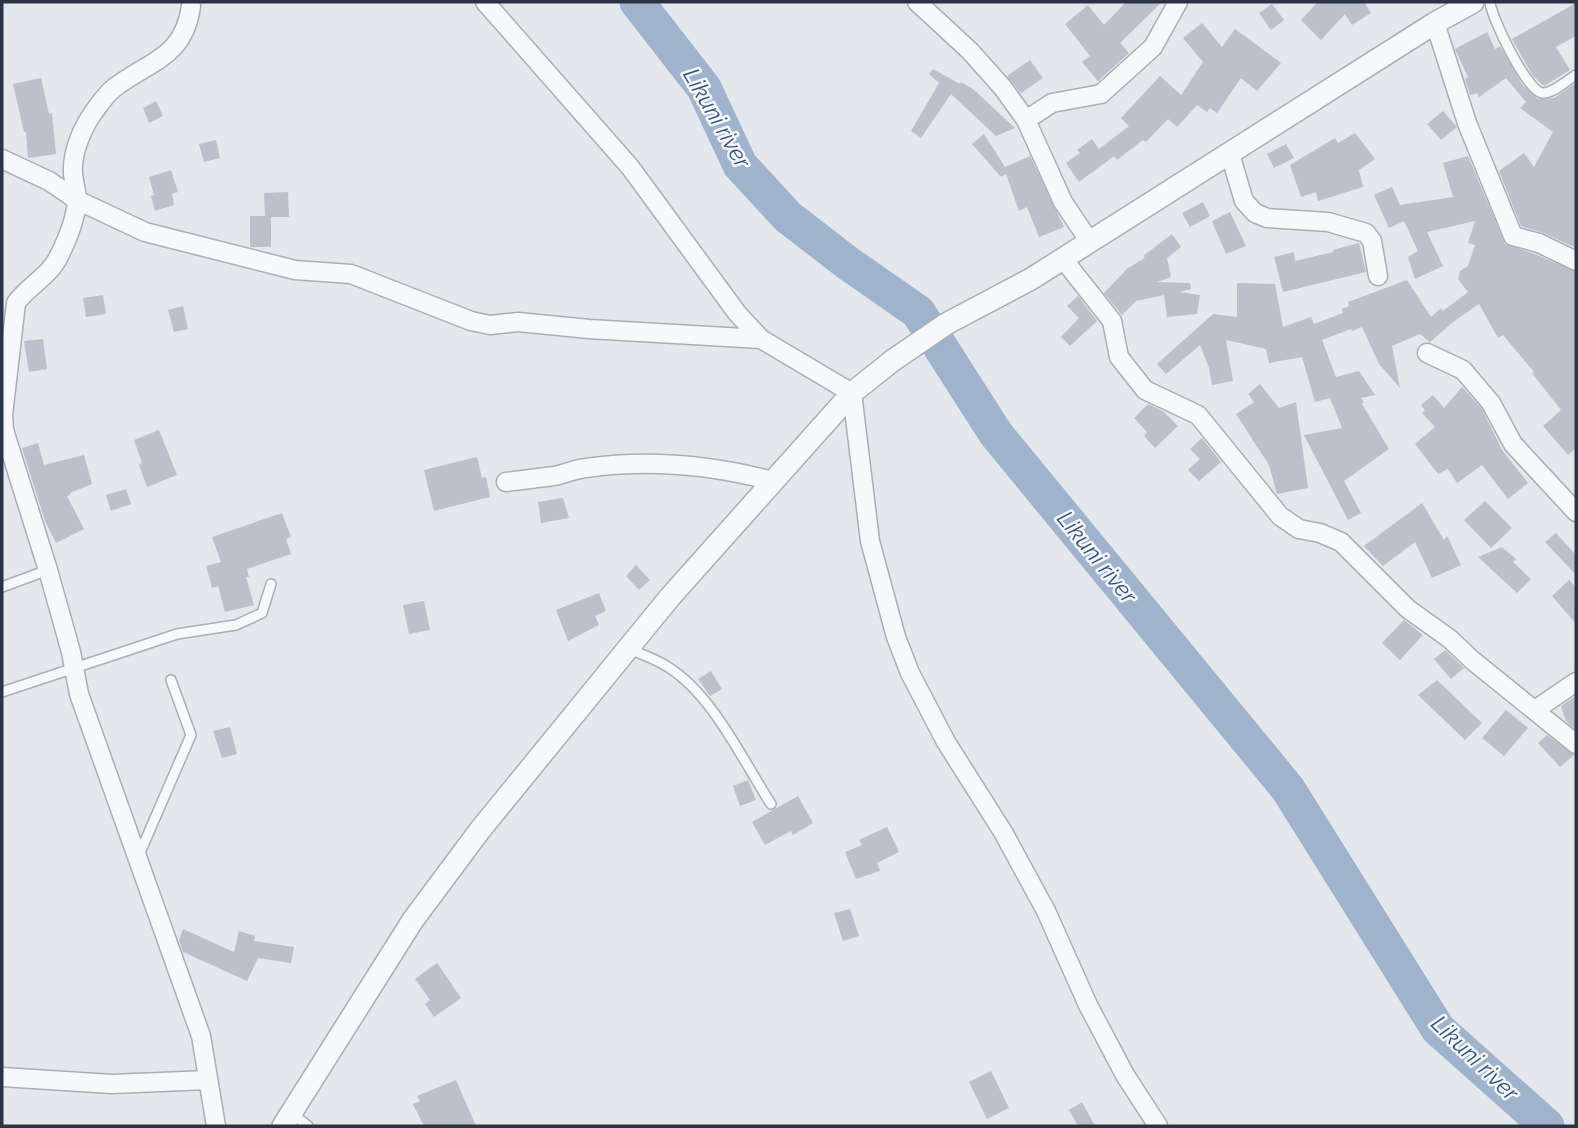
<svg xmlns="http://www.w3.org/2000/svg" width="1578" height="1128" font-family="Raleway,sans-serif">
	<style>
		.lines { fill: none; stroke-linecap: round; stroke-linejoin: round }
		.river { stroke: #9fb4cc; stroke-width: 35 }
		.building { fill: #bbc0ca }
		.service-casing { stroke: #a9aeb7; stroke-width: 12 }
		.minor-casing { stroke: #a9aeb7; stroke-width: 21 }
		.tertiary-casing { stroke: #a9aeb7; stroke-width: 24 }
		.service { stroke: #f7f8fa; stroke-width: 9 }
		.minor { stroke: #f7f8fa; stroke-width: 18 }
		.tertiary { stroke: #f7f8fa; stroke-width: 21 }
		.labels { text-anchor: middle; stroke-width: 5; stroke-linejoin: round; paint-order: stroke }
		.water-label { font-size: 23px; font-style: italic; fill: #34527a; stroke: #f4f6f9 }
	</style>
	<rect width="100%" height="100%" fill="#e4e7ec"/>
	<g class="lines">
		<!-- river -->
		<path class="river" d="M637 2 704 88 740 165 788 217 849 264 918 312 996 434 1288 789 1438 1029 1547 1126"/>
	</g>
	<!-- building -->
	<g class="building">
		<path d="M1126 2H1162L1120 43 1129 53 1098 81 1082 62 1090 56 1065 24 1088 5 1104 25Z"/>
		<path d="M1318 2H1364L1371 13 1352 25 1345 14 1321 40 1301 20Z"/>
		<path d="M1576 3V36L1556 47 1570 70 1544 86 1533 76 1512 39Z"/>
		<path d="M1272 4 1284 20 1271 30 1259 13Z"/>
		<path d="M1202 23 1222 47 1235 29 1281 63 1257 91 1241 78 1217 113 1210 108 1207 112 1197 105 1177 127 1168 119 1146 142 1143 140 1117 160 1114 156 1079 182 1066 163 1080 153 1077 150 1092 139 1099 149 1129 126 1121 118 1160 76 1181 95 1203 62 1183 38Z"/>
		<path d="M1487 32 1495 49 1500 46 1522 84 1538 99 1554 98 1576 83V248L1544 233 1521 226 1499 171 1524 153 1534 167 1553 132 1520 108 1526 102 1506 78 1479 97 1477 93 1470 95 1465 79 1468 77 1455 49Z"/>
		<path d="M1030 60 1043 78 1021 93 1007 76Z"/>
		<path d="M933 69 960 84 961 82 973 89 1015 128 996 136 951 94 921 138 911 131 939 83 929 74Z"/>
		<path d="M41 78 49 114 52 113 56 154 28 158 26 132H24L13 84Z"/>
		<path d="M156 101 163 116 149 123 143 108Z"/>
		<path d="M1443 111 1457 127 1441 140 1427 124Z"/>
		<path d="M1355 133 1375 159 1359 170 1363 187 1318 201 1316 192 1301 197 1290 165 1335 138 1338 143Z"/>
		<path d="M984 134 1005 167 1030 156 1064 227 1039 237 1027 207 1019 211 1006 174 1001 177 972 144Z"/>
		<path d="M216 140 220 158 204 162 199 144Z"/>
		<path d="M1286 144 1294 158 1274 168 1267 154Z"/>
		<path d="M1468 156 1505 244 1535 254 1576 272V448L1568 455 1543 426 1561 410 1532 373 1534 372 1503 335 1498 338 1479 304 1453 322 1430 342 1420 334 1392 346 1400 388 1379 364 1362 327 1352 331 1351 329 1322 340 1336 377 1359 371 1375 395 1361 398 1364 402 1362 404 1389 449 1344 481 1361 513 1348 520 1304 435 1342 428 1330 398 1315 402 1302 357 1269 363 1266 349 1226 340 1233 381 1212 385 1209 368 1200 345 1166 374 1157 364 1213 314 1237 317V283L1275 284 1283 327 1311 317 1314 324 1343 313 1342 309 1349 306 1348 302 1407 280 1431 317 1441 308 1443 311 1468 292 1458 279 1460 271 1468 266 1475 245 1468 243 1475 221 1427 232 1443 266 1415 279 1408 257 1418 251 1404 221 1389 228 1374 195 1392 187 1400 205 1453 197 1443 163Z"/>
		<path d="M171 170 178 192 172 194 174 205 155 211 151 196 154 195 149 177Z"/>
		<path d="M288 192 289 217H271V247H250V216H265L264 193Z"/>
		<path d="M1203 202 1210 216 1190 227 1182 213Z"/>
		<path d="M1230 212 1246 246 1226 254 1212 221Z"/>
		<path d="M1172 234 1181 247 1167 258 1171 277 1157 282 1190 283 1191 289 1179 292 1200 295 1197 314 1167 317 1164 295 1136 301 1122 315 1104 293 1128 268 1145 258 1143 256Z"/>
		<path d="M1359 243 1366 272 1283 292 1274 257 1294 252 1295 261 1333 252V250Z"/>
		<path d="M103 295 106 314 86 317 83 298Z"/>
		<path d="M1078 296 1097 321 1070 346 1061 337 1079 318 1067 306Z"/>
		<path d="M183 306 188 329 174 332 168 310Z"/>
		<path d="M43 339 47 369 29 372 24 341Z"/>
		<path d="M1260 384 1279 408 1296 402 1308 488 1277 494 1269 465 1236 414 1254 402 1248 394Z"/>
		<path d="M1462 387 1482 409 1502 450 1528 483 1508 499 1482 465 1457 483 1448 469 1438 474 1415 444 1435 427 1422 413 1425 410 1421 405 1433 395 1444 408Z"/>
		<path d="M1148 404 1164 412 1178 426 1155 448 1144 436 1147 432 1134 418Z"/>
		<path d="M159 430 177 475 147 487 139 465 142 463 134 440Z"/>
		<path d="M1202 438 1221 462 1199 481 1188 470 1200 459 1190 449Z"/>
		<path d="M38 443 44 465 84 455 92 484 70 493V495L67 496 84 529 56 543 45 521 22 448Z"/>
		<path d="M477 457 482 478 486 477 490 497 434 511 424 470Z"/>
		<path d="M126 489 131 504 111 511 106 495Z"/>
		<path d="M563 498 569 518 541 523 538 502Z"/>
		<path d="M1485 501 1512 528 1491 548 1464 520Z"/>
		<path d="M1422 503 1444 540 1447 536 1461 565 1432 578 1415 542 1383 566 1364 546Z"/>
		<path d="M282 513 291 537 286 539 291 554 247 569 249 577H246L254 605 225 612 218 586 212 588 206 566 221 562 212 537Z"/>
		<path d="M1556 533 1576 555V575L1545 542Z"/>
		<path d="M1502 547 1516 559 1513 562 1531 579 1517 593 1478 557Z"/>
		<path d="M636 565 650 580 639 590 626 576Z"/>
		<path d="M1569 580 1576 587V624L1552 596Z"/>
		<path d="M599 593 606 611 595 616 599 625 568 641 556 610Z"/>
		<path d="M424 601 430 630 409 634 403 605Z"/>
		<path d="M1404 620 1423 635 1400 660 1382 643Z"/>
		<path d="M1445 650 1464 668 1451 679 1434 659Z"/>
		<path d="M711 671 722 689 710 696 698 679Z"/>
		<path d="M1437 680 1482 723 1465 740 1418 695Z"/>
		<path d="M1576 696V730L1566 721 1561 706Z"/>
		<path d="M1506 710 1528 728 1504 756 1482 738Z"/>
		<path d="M230 727 237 754 222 758 213 731Z"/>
		<path d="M1547 735 1574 755 1560 767 1538 743Z"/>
		<path d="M748 780 756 800 740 806 733 786Z"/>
		<path d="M798 796 813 823 793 835 791 831 765 845 752 822Z"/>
		<path d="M887 827 899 852 877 863 880 871 856 879 845 852 862 845 859 840Z"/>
		<path d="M850 909 859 936 843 941 834 913Z"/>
		<path d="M183 929 234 952 239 931 255 936 254 941 294 947 291 963 258 958 247 981 183 952 179 940Z"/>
		<path d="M437 963 461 998 434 1017 425 1004 430 1000 415 979Z"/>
		<path d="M991 1071 1009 1108 987 1119 969 1082Z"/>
		<path d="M456 1080 476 1126H424L413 1104 420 1101 417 1096Z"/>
		<path d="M1082 1102 1095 1126H1078L1069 1110Z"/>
	</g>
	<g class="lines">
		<!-- service casing -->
		<g class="service-casing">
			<g id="service">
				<path d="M1490 2C1491 17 1527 91 1542 93 1553 94 1567 80 1576 75"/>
				<path d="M2 587 48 570"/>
				<path d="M629 649C641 654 656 659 668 667 713 695 743 761 771 804"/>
				<path d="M2 692 177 634 236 625 262 613 271 584"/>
				<path d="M139 855 191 735 171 680"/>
				<path d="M293 1114 308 1126"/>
			</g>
		</g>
		<!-- minor casing -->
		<g class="minor-casing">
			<g id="minor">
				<path d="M485 2 630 167 737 313 761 339 852 393 870 541 896 637 910 673 946 742 1003 832 1046 911 1088 1005 1125 1075 1158 1126"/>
				<path d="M917 2 970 51 1003 88 1026 120 1063 202 1090 242"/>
				<path d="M191 6C184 58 149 61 114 88 106 94 99 105 93 113 83 127 73 150 73 168 72 179 77 189 77 200 76 218 67 240 59 256 50 276 29 285 16 303L3 415 4 430 48 570 71 652 79 694 201 1036 216 1126"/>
				<path d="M1435 23 1467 123 1513 236 1539 243 1576 261"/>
				<path d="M1026 120 1052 103 1101 94 1153 47 1178 2"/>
				<path d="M1230 154 1244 201 1255 213 1267 218 1328 222 1366 233 1372 241 1378 276"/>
				<path d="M2 159 49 181 77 200 145 232 295 270 351 274 471 321 490 325 518 322 589 329 761 339"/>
				<path d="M1063 259 1112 321 1119 357 1145 390 1198 415 1280 516 1299 529 1320 533 1341 542 1408 609 1450 639 1472 660 1576 744"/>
				<path d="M1427 353 1463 370 1491 403 1513 444 1576 512"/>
				<path d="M506 482C522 480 538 478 554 476 565 474 575 469 586 468 648 459 712 465 773 481"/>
				<path d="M1535 710 1576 682"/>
				<path d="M2 1077 112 1084 208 1080"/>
			</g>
		</g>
		<!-- tertiary casing -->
		<g class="tertiary-casing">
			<path id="tertiary" d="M283 1126 413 920 480 830 670 597 852 393 892 361 946 324 1031 279 1435 23 1473 2"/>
		</g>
		<!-- service -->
		<use href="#service" class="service"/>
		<!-- minor -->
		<use href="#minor" class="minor"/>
		<!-- tertiary -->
		<use href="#tertiary" class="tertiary"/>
	</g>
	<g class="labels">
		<!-- water labels -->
		<g class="water-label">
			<text transform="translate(717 118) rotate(60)" y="8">Likuni river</text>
			<text transform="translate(1097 557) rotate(51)" y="8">Likuni river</text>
			<text transform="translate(1475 1058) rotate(44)" y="8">Likuni river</text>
		</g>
	</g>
	<!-- border -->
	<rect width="1578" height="1128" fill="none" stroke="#2b3445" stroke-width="7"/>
</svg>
